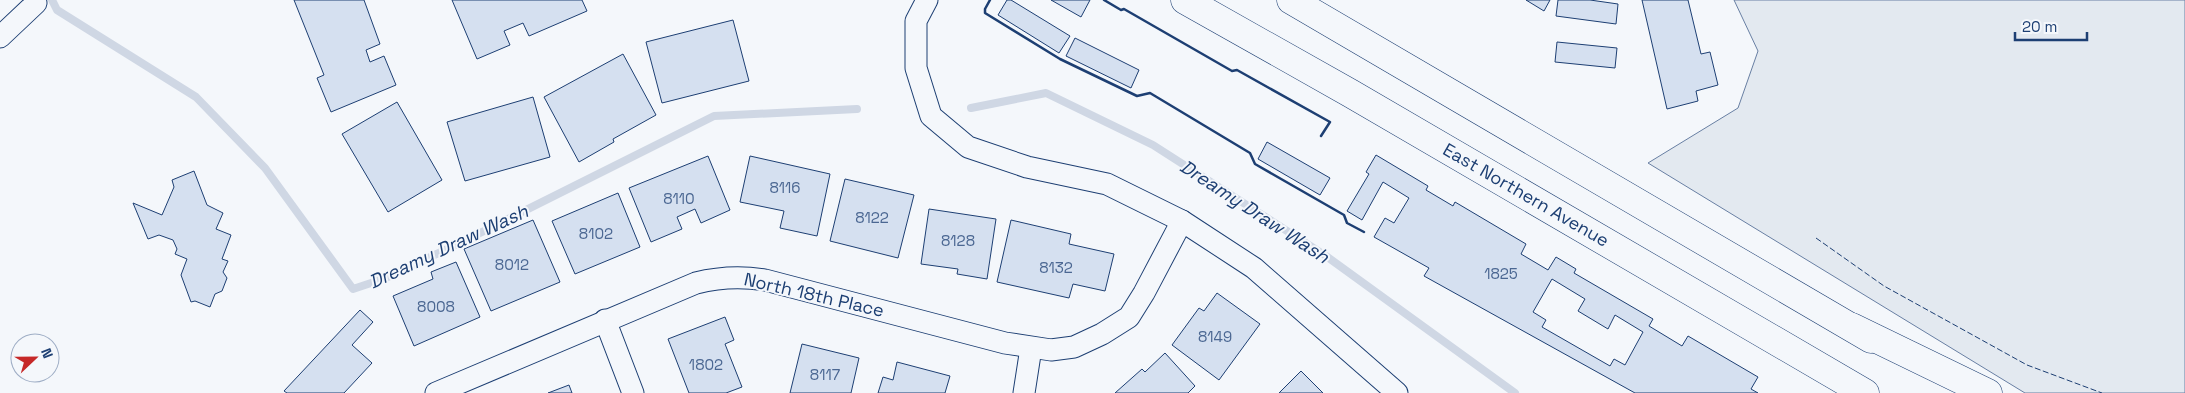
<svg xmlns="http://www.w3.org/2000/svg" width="2185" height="393" font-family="'Space Grotesk',sans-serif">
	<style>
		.green { fill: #e3e9f0; stroke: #687fa3 }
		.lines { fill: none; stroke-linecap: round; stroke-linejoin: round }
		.stream { stroke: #cfd7e4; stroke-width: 8 }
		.building { fill: #d5e0f0; stroke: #1d3f73; fill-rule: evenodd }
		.minor-casing { stroke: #1d3f73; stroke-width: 23 }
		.primary-casing { stroke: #1d3f73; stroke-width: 29 }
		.motorway-casing { stroke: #1d3f73; stroke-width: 29 }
		.minor { stroke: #f4f7fb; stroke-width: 21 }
		.primary { stroke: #f4f7fb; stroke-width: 28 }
		.motorway { stroke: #f4f7fb; stroke-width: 28 }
		.fence { stroke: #1d3f73; stroke-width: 1; stroke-dasharray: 6 2.5; stroke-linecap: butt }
		.wall { stroke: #1d3f73; stroke-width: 2.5 }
		.labels { text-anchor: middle; stroke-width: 4; stroke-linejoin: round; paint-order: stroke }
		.number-label { font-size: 15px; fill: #4b6792 }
		.street-label { font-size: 18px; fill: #1d3f73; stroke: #f4f7fb }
		.water-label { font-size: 19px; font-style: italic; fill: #1d3f73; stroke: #f4f7fb }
	</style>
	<rect width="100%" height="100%" fill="#f4f7fb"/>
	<!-- green -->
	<path class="green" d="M1734 0H2185V393H2025L1648 163 1738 108 1758 51Z"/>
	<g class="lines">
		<!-- stream -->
		<g class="stream">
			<path d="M52 0 57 10 196 97 265 168 353 289 386 278 466 240 714 116 857 109"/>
			<path d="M971 108 1046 93 1153 145 1326 256 1515 393"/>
		</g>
	</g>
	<!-- building -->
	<g class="building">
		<path d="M294 0H364L380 44 366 50 370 62 384 56 396 85 331 112 317 78 324 75Z"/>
		<path d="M452 0H582L587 11 529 36 523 23 504 31 510 45 477 59Z"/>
		<path d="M1007 0H1011L1070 36 1059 53 998 15Z"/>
		<path d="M1051 0H1090L1081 17Z"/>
		<path d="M1526 0H1550L1544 11Z"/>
		<path d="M1558 0H1590L1618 4 1616 24 1556 16Z"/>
		<path d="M1642 0H1688L1701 54 1710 52 1718 85 1696 91 1698 101 1667 109Z"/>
		<path d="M733 20 749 81 662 103 646 42Z"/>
		<path d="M1075 38 1139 70 1131 88 1066 56Z"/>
		<path d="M1557 42 1617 48 1615 68 1555 62Z"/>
		<path d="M623 54 656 115 613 139 614 142 579 162 544 97Z"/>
		<path d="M533 97 550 157 465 181 447 122Z"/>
		<path d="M397 102 442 180 388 212 342 134Z"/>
		<path d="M1267 142 1330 178 1320 195 1258 159Z"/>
		<path d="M1376 155 1428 186 1426 190 1453 206 1455 202 1526 244 1521 254 1548 270 1556 257 1576 269 1574 273 1653 319 1649 326 1682 346 1688 336 1758 377 1751 389 1758 393H1635L1424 276 1429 268 1374 237 1385 218 1394 223 1409 198 1383 182 1362 220 1347 211 1369 174 1366 172ZM1552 279 1585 299 1578 311 1608 329 1615 315 1643 332 1625 365 1614 359 1610 366 1542 327 1546 320 1533 312Z"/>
		<path d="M708 156 730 210 701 223 695 209 677 217 682 229 651 242 629 188Z"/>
		<path d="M750 156 830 174 817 236 780 228 784 211 740 202Z"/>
		<path d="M194 171 207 205 223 213 216 229 231 235 222 259 228 261 223 272 227 278 222 291 215 294 210 307 195 301 191 302 181 275 187 259 175 254 177 249 173 240 159 235 148 239 133 203 162 215 174 187 172 180Z"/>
		<path d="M845 179 914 195 898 258 830 241Z"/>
		<path d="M618 193 640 247 575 274 552 221Z"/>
		<path d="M929 209 996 219 987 279 957 274 958 269 921 264Z"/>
		<path d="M533 220 560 282 491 311 464 249Z"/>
		<path d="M1011 220 1071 234 1069 244 1114 254 1105 291 1073 284 1069 298 997 282Z"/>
		<path d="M456 262 480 317 414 346 393 296 433 279 431 272Z"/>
		<path d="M1217 293 1260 324 1219 380 1172 345 1199 308 1204 311Z"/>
		<path d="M360 310 373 322 352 345 372 363 344 393H287L284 391Z"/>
		<path d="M725 317 734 340 725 344 742 387 726 393H689L668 339Z"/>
		<path d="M802 344 859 358 851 393H790Z"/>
		<path d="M1165 353 1195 386 1188 393H1115L1142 369 1145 372Z"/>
		<path d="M897 362 950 376 945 393H878L883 377 893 380Z"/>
		<path d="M1301 371 1323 393H1279Z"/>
		<path d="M569 385 572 393H548Z"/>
	</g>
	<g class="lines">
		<!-- minor casing -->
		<g class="minor-casing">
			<g id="minor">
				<path d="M927 0 916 21V68L931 116 968 147 1027 167 1107 184 1182 221 1254 268 1397 393"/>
				<path d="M0 37 36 3 34 0"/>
				<path d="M605 320 633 393"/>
				<path d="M436 393 696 283C720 277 740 276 765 280L1005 343 1051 350 1074 347 1102 334 1129 317 1144 293 1182 221"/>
				<path d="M1024 393 1031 348"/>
			</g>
		</g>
		<!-- primary casing -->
		<g class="primary-casing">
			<g id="primary">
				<path d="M1185 0 1350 93 1865 393"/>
				<path d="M1291 0 1871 339"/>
			</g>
		</g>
		<!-- motorway casing -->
		<g class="motorway-casing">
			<path id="motorway" d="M1852 327 1988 393"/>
		</g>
		<!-- minor -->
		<use href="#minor" class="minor"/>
		<!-- primary -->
		<use href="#primary" class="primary"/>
		<!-- motorway -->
		<use href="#motorway" class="motorway"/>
		<!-- fence -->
		<path class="fence" d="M1816 238 1884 286 2027 365 2102 393"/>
		<!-- wall -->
		<g class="wall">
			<path d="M990 0 985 9V13L1060 59 1137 96 1150 93 1250 153 1255 164 1344 215 1347 223 1364 232"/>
			<path d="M1104 0 1121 10 1124 9 1232 71 1237 70 1330 122 1321 136"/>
		</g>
	</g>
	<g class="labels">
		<!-- number labels -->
		<g class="number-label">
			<text x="785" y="193">8116</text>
			<text x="679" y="204">8110</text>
			<text x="872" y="223">8122</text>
			<text x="596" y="239">8102</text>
			<text x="958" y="246">8128</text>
			<text x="512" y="270">8012</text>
			<text x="1056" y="273">8132</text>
			<text x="1501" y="279">1825</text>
			<text x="436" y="312">8008</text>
			<text x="1215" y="342">8149</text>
			<text x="706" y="370">1802</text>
			<text x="825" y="380">8117</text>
		</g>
		<!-- street labels -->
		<g class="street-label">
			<text transform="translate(1526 195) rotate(30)" y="6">East Northern Avenue</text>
			<text transform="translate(814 295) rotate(13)" y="6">North 18th Place</text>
		</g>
		<!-- water labels -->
		<g class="water-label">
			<text transform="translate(1255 211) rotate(33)" y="7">Dreamy Draw Wash</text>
			<text transform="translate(448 246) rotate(-25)" y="7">Dreamy Draw Wash</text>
		</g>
	</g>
	<!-- north arrow -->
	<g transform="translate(35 358) rotate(68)"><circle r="24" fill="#f4f7fb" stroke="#9eadc5"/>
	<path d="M0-4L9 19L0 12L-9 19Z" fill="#c62828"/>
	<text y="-8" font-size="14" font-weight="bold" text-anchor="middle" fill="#1d3f73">N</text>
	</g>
	<!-- scale -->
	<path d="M2015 32v8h72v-8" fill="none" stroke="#1d3f73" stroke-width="2.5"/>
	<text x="2022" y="32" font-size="15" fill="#1d3f73" stroke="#f4f7fb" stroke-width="4" paint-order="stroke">20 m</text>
</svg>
